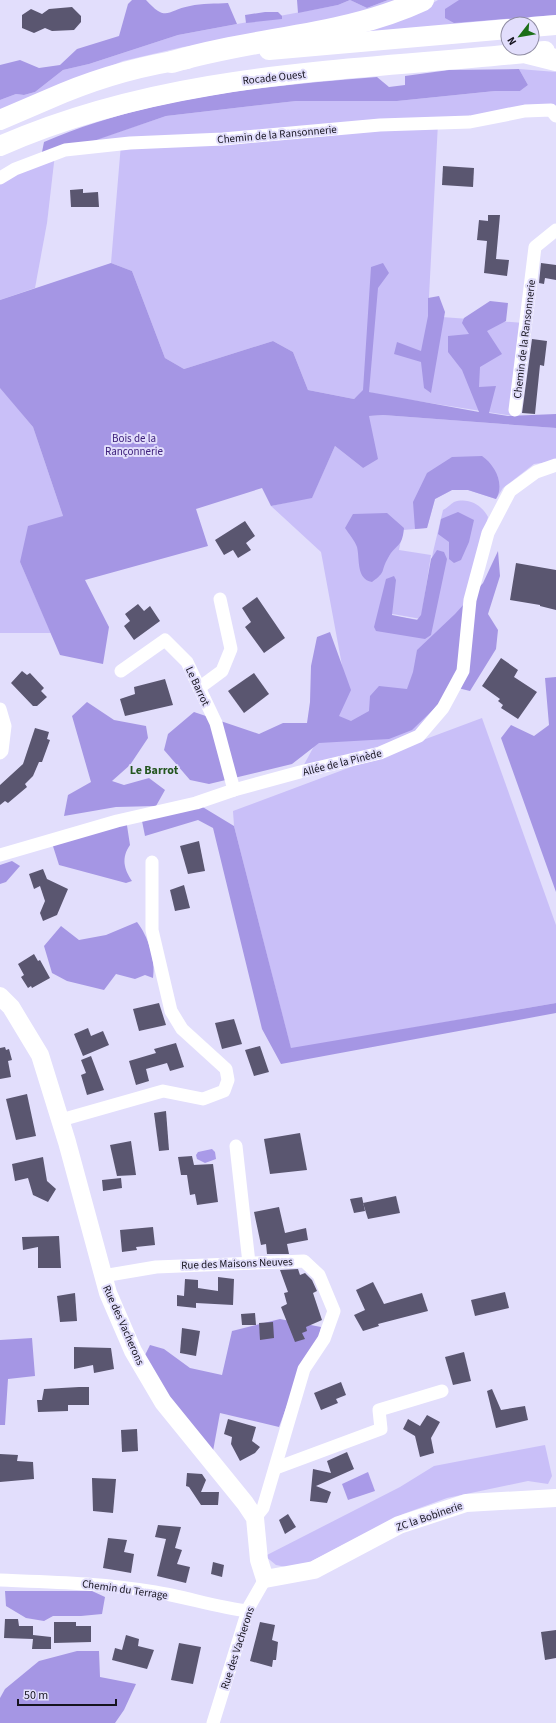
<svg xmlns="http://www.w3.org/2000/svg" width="556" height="1723" font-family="'Source Sans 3',sans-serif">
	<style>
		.green { fill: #c9bff8 }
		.forest { fill: #a596e4 }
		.water { fill: #a99ae8 }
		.building { fill: #5a5670 }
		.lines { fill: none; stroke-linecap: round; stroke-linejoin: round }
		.street { stroke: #fff; stroke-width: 13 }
		.secondary { stroke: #fff; stroke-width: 18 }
		.primary { stroke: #fff; stroke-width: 20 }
		.highway { stroke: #fff; stroke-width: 22 }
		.labels { text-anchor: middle; stroke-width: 4; stroke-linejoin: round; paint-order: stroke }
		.street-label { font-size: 11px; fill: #16141f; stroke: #e2defc }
		.park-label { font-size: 11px; fill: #3e217b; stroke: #e2defc }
		.neighbourhood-label { font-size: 12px; font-weight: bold; fill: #245620; stroke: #e2defc }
	</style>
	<rect width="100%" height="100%" fill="#e2defc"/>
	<!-- green -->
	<g class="green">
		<path d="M350 0 367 8 388 0H415L275 34 183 47 123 61 0 111V100L16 94 24 95 35 92 63 70 89 64 178 35 338 5Z"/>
		<path d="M438 0H556V21L363 34V31L408 17Z"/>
		<path d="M519 69 556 72V116L551 110 438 123 428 316 524 323 513 416 385 396 364 391 354 399 308 390 293 352 273 341 184 369 165 358 132 271 111 263 121 144 65 150 166 116 296 101H397L495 91H520L528 85Z"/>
		<path d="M55 154 47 223 35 288 0 300V178Z"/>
		<path d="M0 387 33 427 63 516 20 562 51 633H0Z"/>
		<path d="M383 415 556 428V461L534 464 503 488 496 499 468 490H452L435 499 427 528 403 530 399 550 431 555 421 619 387 613 385 615 421 620 433 552 443 510C447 508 451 504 454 502 468 497 482 505 488 517L440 718 398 743 300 772 346 687 321 552 271 506 312 497 335 446 363 468 369 416Z"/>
		<path d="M482 718 556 925V1003L291 1049 234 826 233 811Z"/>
		<path d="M545 1445 552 1476 548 1484 528 1481 447 1498 403 1514 306 1564 286 1567 276 1565 265 1556 400 1487 434 1466Z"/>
	</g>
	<!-- forest -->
	<g class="forest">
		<path d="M132 0H146C167 23 167 10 190 6 202 3 216 4 228 3L237 24 178 35 89 64 63 70 35 92 24 95 16 94 0 100V65L20 60 39 68 60 65 77 49 119 36 128 4Z"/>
		<path d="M297 0H388L367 8 350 0 338 5 298 13Z"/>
		<path d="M459 0H556V15L454 23 445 18V9Z"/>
		<path d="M265 12H278L282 16V19L246 23 245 15Z"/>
		<path d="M519 69 528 85 520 91H495L397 101H296L166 116 47 157 42 152 44 142C149 97 264 86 377 77L389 87 405 85V76L449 70Z"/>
		<path d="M111 263 132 271 165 358 184 369 273 341 293 352 308 390 354 399 363 390 371 267 383 263 389 273 378 288 369 392 479 412 462 370 448 352V336L469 334 462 323 464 318 490 301 508 303 506 321 487 331 502 354 480 367 479 387 496 386 489 413 508 416 556 414V428L383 415 369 416 378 459 363 468 335 446 312 498 271 506 262 488 196 509 208 546 85 580 109 627 103 664 60 655 20 562 28 526 63 516 33 427 0 388V300Z"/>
		<path d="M439 296 445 312 431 393 424 388 421 362 394 354 397 342 421 351 428 316V298Z"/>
		<path d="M482 456C495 465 505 484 496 499L468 490H452L435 499 427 528 415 529 413 502 427 473 452 457Z"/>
		<path d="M458 512 474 520 469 542 461 560 454 563 449 559V542L438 534 441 519Z"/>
		<path d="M387 513 404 528C402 549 396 543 388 558 380 572 387 571 372 582 356 579 360 560 357 547 355 541 349 534 345 528L353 514Z"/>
		<path d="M437 550 444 552 447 559 431 635 425 639 376 631 374 627 386 579 394 576 396 580 392 615 417 620 421 615 431 559Z"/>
		<path d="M498 551 500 576 488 614 498 630 496 649 470 691 450 686 438 705 412 730 389 739 319 743 292 764 209 784 190 780 164 750 168 734 194 712 259 734 283 723H307L310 702 311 666 317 637 330 632 351 690 339 716 351 721 369 711 370 696 379 686 407 689 413 672 417 650 455 614 483 583Z"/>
		<path d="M556 677V892L501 738 511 725 534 736 549 725 545 678Z"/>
		<path d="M87 702 114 720 146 726 148 738 130 765 112 781 124 785 149 778 165 790 156 806 116 807 64 816 68 795 91 782 72 716Z"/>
		<path d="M196 803 234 826 291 1048 556 1003V1013L281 1064 262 1029 213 828 198 820 145 836 141 816Z"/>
		<path d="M126 819 130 845C121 858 124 869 132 881L126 883 59 865 51 840Z"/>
		<path d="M12 861 20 866 6 882 0 884V865Z"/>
		<path d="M137 922C148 936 156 960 153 978L145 975 135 979 116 974 104 990 67 981 52 973 44 946 61 926 79 940 106 935Z"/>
		<path d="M280 1319 321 1327 319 1337 300 1370 279 1427 220 1413 213 1451 173 1405 144 1357 150 1345 164 1349 190 1368 222 1375 232 1331Z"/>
		<path d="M32 1338 35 1376 8 1379 5 1425H0V1340Z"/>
		<path d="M5 1591H92L105 1597 102 1614 81 1616H53L44 1621 26 1618 6 1606Z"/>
		<path d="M77 1651H99L100 1677 136 1684 124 1710 115 1723H0V1698L5 1689 39 1661Z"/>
	</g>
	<!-- water -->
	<g class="water">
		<path d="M212 1149 215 1152 216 1159 205 1163 197 1159 196 1155 198 1152Z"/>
		<path d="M368 1472 375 1491 348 1500 342 1484Z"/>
	</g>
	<!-- building -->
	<g class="building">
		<path d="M72 7 81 16V22L74 30 52 31 45 28 34 33 22 28V15L31 9 42 14 49 9Z"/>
		<path d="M443 166 474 168 473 187 442 185Z"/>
		<path d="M83 189V193L98 192 99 207H71L70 190Z"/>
		<path d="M488 215H500L496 259 509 260 507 276 484 273 487 241 477 240 479 220 488 221Z"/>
		<path d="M541 263 556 265V280L545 278 544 284 539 283Z"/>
		<path d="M532 339 547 341 544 366 540 365 535 414 522 413Z"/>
		<path d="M245 521 255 536 246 543 251 550 238 558 233 550 224 555 215 540Z"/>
		<path d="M516 563 556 570V610L540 606V605L510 600Z"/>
		<path d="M257 597 285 638 264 653 245 627 251 622 242 608Z"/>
		<path d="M138 604 144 611 150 606 160 621 134 640 124 626 130 621 125 614Z"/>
		<path d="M501 658 518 670 514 677 537 692 518 719 501 708 503 705 498 701 500 699 482 686Z"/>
		<path d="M22 671 27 675 30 673 44 688 41 691 47 697 37 706H33L11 683Z"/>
		<path d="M254 673 269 694 244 713 228 691Z"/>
		<path d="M165 679 173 705 125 716 120 699 135 694 134 687Z"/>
		<path d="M35 728 49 732 47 739 50 740 42 762H39L33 776 25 784 27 787 8 803 5 801 0 805V785L23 764Z"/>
		<path d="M199 841 205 871 188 874 180 846Z"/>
		<path d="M43 869 47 879 68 889 57 915 43 921 40 913 45 901 40 886 34 889 29 874Z"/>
		<path d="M184 885 190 908 175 911 170 890Z"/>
		<path d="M34 954 38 961 40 960 50 978 32 988 31 986 28 988 21 977 24 975 18 964Z"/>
		<path d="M159 1003 166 1025 139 1031 133 1009Z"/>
		<path d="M234 1019 242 1044 222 1049 215 1023Z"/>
		<path d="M88 1028 91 1036 103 1031 109 1045 83 1056 74 1034Z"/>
		<path d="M176 1043 184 1067 170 1071 167 1063 146 1069 149 1081 136 1085 129 1061 156 1053 154 1049Z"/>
		<path d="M260 1046 269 1072 254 1076 245 1050Z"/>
		<path d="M5 1047 6 1050 9 1049 12 1060 8 1061 11 1077 0 1079V1048Z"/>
		<path d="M91 1056 104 1090 87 1095 81 1075 86 1073 81 1060Z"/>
		<path d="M27 1094 36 1136 16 1140 6 1099Z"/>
		<path d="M166 1111 169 1150 159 1151 154 1113Z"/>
		<path d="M300 1133 307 1170 270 1174 264 1139Z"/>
		<path d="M131 1141 136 1175 117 1176 110 1145Z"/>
		<path d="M192 1156 194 1165 213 1164 218 1202 197 1205 195 1194 190 1195 187 1175H181L178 1157Z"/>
		<path d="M43 1157 47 1181 56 1189 48 1202 33 1195 28 1178 15 1181 12 1164Z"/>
		<path d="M121 1178 122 1188 103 1191 102 1180Z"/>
		<path d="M396 1196 400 1213 368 1219 363 1203Z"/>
		<path d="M362 1197 365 1211 354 1213 350 1199Z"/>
		<path d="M279 1207 285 1233 306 1228 308 1240 287 1244 289 1254H267L266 1244 261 1245 254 1212Z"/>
		<path d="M153 1227 155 1245 136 1247 137 1250 122 1252 120 1230Z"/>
		<path d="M59 1236 61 1268H38V1247L23 1250 22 1237Z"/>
		<path d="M298 1269 300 1275 305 1273 312 1280 317 1291 313 1293 322 1320 306 1327 307 1331 302 1333 305 1339 295 1342 281 1307 287 1304 284 1293 288 1292 280 1270Z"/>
		<path d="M218 1277 234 1279 233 1305 196 1303V1308L177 1306V1295L184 1296 185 1279 198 1280V1288L218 1291Z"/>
		<path d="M373 1282 384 1304 422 1293 428 1311 378 1324 379 1326 363 1331 354 1315 365 1310 356 1290Z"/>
		<path d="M505 1292 509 1308 475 1316 471 1300Z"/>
		<path d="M75 1293 77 1321 60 1322 57 1296Z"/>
		<path d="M255 1313 256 1325H242L241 1314Z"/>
		<path d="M273 1322 274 1338 260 1340 259 1323Z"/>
		<path d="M182 1328 200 1331 196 1356 180 1353Z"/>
		<path d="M74 1347 111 1348 114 1369 94 1373 93 1365 74 1369Z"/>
		<path d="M464 1352 471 1381 453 1385 445 1357Z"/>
		<path d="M341 1382 346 1395 336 1399 338 1403 321 1410 314 1393Z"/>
		<path d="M79 1387H89V1405H68V1411L38 1412 37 1400H42L44 1389Z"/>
		<path d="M492 1389 501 1410 525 1406 528 1420 496 1428 487 1391Z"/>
		<path d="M427 1415 440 1422 431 1438 434 1453 420 1457 415 1436 403 1429 408 1419 420 1426Z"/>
		<path d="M228 1419 256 1427 252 1441 260 1447 255 1453 240 1461 231 1444 232 1437 224 1434Z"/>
		<path d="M137 1429 138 1451 122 1452 121 1430Z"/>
		<path d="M347 1452 354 1469 316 1486 331 1492 327 1503 310 1501 313 1469 331 1473 327 1461Z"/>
		<path d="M0 1454 18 1455 17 1461 33 1462 34 1479 0 1482Z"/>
		<path d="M187 1473 202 1474 206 1480 201 1492H219L218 1505H201L189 1487 186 1486Z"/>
		<path d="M92 1478 116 1479 113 1513 93 1511Z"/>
		<path d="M288 1514 296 1527 285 1534 279 1520Z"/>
		<path d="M158 1525 181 1527 175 1548 182 1550 177 1564 190 1567 186 1583 157 1576 166 1539 155 1537Z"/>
		<path d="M108 1538 127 1540 124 1552 134 1554 131 1573 103 1568Z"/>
		<path d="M213 1562 224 1565 222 1577 211 1574Z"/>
		<path d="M5 1619H18L19 1626H33V1635L51 1637V1649H32L33 1639 4 1638Z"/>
		<path d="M54 1622H76V1626H91V1642L54 1643Z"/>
		<path d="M260 1622 275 1625 272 1640 278 1642 276 1660H273L272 1667 250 1661Z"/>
		<path d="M556 1630V1658L545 1660 541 1632Z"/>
		<path d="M126 1635 139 1639 138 1646 154 1650 147 1669 112 1660 115 1648 122 1650Z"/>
		<path d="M179 1643 201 1647 193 1684 171 1680Z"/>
	</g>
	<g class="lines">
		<!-- street -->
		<g class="street">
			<path d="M0 178 15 169 65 150 130 143 223 139 380 125 470 122 525 111 551 110 556 116"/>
			<path d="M515 410 535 247 556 230"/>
			<path d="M121 671 165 640 187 662 216 723 234 790"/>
			<path d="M199 688 222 671 231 649 220 599"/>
			<path d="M0 709 5 726 2 751 0 753"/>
			<path d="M0 855 117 821 196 803 234 790 300 772 380 753 419 736 443 708 463 671 470 600 488 533 510 491 536 472 556 465"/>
			<path d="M61 1120 163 1091 203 1099 224 1091 228 1080 226 1069 182 1029 171 1011 152 930V862"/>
			<path d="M236 1146 249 1263"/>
			<path d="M103 1276 156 1267 304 1261 319 1275 334 1311 324 1339 304 1369 263 1508 255 1518"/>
			<path d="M276 1468 381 1429 379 1410 442 1391"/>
			<path d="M0 1580C52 1582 104 1583 155 1592 186 1597 216 1607 248 1611"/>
			<path d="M213 1723 249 1607 265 1579"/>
		</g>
		<!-- secondary -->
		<path class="secondary" d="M0 996 11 1007 40 1055 67 1142 108 1293 133 1351 163 1402 245 1503 255 1518 259 1560 265 1579 314 1570 399 1525 466 1503 556 1498"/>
		<!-- primary -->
		<g class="primary">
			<path d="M532 27 556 25"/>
			<path d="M269 50 508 29"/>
			<path d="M0 120C21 111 42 102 63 93 102 77 145 65 187 59"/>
			<path d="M0 146C174 69 360 71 545 51"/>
		</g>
		<!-- highway -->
		<g class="highway">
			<path d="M528 53 556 60"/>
			<path d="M172 62C255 37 344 37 423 0"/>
		</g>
	</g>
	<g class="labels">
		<!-- street labels -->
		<g class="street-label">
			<text transform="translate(274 77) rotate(-6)" y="4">Rocade Ouest</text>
			<text transform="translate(277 134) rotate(-5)" y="4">Chemin de la Ransonnerie</text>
			<text transform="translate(524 339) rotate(-83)" y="4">Chemin de la Ransonnerie</text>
			<text transform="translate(198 686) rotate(65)" y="4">Le Barrot</text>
			<text transform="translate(342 762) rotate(-14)" y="4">Allée de la Pinède</text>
			<text transform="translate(237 1263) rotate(-2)" y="4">Rue des Maisons Neuves</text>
			<text transform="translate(124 1325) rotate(66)" y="4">Rue des Vacherons</text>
			<text transform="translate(429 1516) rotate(-19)" y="4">ZC la Bobinerie</text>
			<text transform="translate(125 1589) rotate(8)" y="4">Chemin du Terrage</text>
			<text transform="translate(237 1648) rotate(-72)" y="4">Rue des Vacherons</text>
		</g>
		<!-- park labels -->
		<g class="park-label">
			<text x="134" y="442">Bois de la<tspan x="134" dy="13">Rançonnerie</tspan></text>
		</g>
		<!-- neighbourhood labels -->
		<g class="neighbourhood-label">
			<text x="154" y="774">Le Barrot</text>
		</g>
	</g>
	<!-- north arrow -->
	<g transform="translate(520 36) rotate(239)"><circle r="19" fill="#e2defc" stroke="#908da4"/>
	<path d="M0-3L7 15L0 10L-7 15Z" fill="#1c6f17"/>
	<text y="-6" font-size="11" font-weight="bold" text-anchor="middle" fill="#16141f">N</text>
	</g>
	<!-- scale -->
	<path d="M18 1699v6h98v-6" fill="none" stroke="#16141f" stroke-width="2"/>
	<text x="24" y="1699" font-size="12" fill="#16141f" stroke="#e2defc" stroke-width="3" paint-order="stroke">50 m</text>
</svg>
